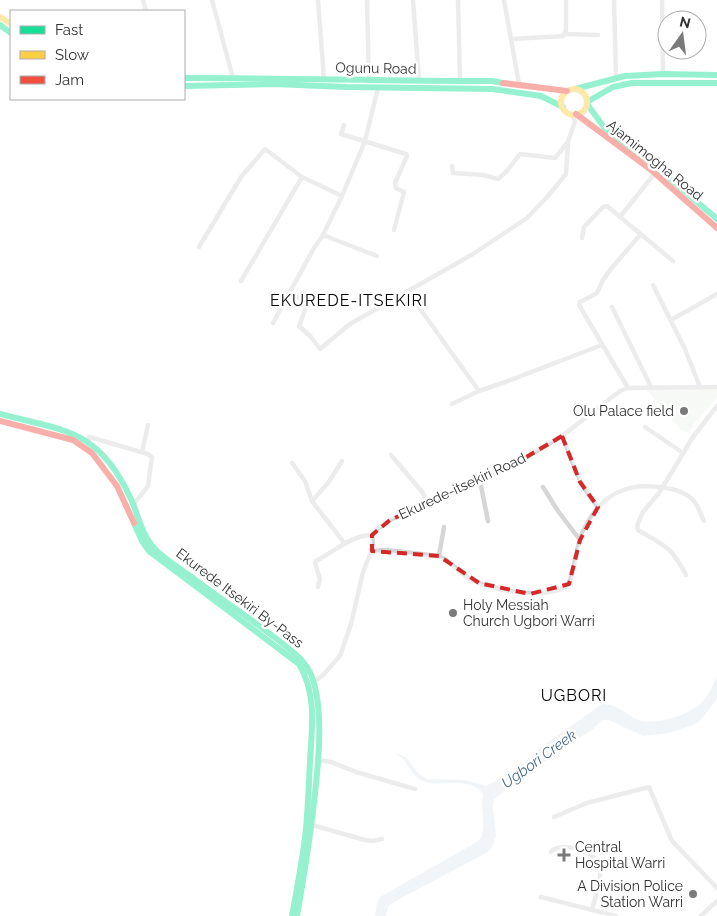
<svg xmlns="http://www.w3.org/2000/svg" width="717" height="916" font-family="Raleway,sans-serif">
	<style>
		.green { fill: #eef2ec }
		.water { fill: #dfe9f0 }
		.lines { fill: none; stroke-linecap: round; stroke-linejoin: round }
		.street { stroke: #d6d6d6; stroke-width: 4.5 }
		.fast { stroke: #16e098; stroke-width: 6 }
		.slow { stroke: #ffcf43; stroke-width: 6 }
		.jam { stroke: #f24e42; stroke-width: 6 }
		.marked { fill: none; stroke: #d62828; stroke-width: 4; stroke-dasharray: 10 6; stroke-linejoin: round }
		.poi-dot { fill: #7a7a7a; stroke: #fff; stroke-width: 2 }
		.labels { text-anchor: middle; stroke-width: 5; stroke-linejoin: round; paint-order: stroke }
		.street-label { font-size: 14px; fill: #323232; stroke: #fff }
		.poi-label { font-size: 14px; fill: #323232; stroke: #fff; text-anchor: end }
		.water-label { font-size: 15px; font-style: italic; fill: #486d8c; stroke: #fff }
		.quarter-label { font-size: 16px; letter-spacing: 1px; fill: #000; stroke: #fff }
	</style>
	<rect width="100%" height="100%" fill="#fff"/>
	<!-- green -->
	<path class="green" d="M717 387V397L694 424 688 433 680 429 646 389Z"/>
	<!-- water -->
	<path class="water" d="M717 676V699L699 722 690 726 669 733 643 736 609 720H602L592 730 556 752 526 778 509 787 494 799 493 807 496 836 492 848 486 853 392 903 388 907 386 916H375L377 902 380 897 475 843 481 838C486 823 480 809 483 794 470 776 443 787 426 782 410 778 409 760 395 753L406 757 418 773 427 779 465 780 486 786 515 771 541 747 602 704C615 703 625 713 636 719 651 727 690 715 701 703 708 696 713 685 717 676Z"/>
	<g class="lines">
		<!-- street -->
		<g class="street">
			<path d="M143 0 146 11"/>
			<path d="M212 0 233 78"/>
			<path d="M318 0 324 79"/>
			<path d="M367 0 369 81"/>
			<path d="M413 0 419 81"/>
			<path d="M458 0 460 81"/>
			<path d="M504 0 519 84"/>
			<path d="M614 0 616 78"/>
			<path d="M662 0 663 74"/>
			<path d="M565 34 598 35"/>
			<path d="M512 39 563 36 566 31V0"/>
			<path d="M344 125 341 134 406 154 407 156 395 183 396 188 404 192 394 230"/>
			<path d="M452 166 453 173 483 175 498 179 507 171 520 154 555 158 568 142"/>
			<path d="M620 217 655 173"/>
			<path d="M323 235 377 256"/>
			<path d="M582 238 584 227 603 207 607 206 673 261"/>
			<path d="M199 247 241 177 265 149 302 177 342 196"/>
			<path d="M241 281 302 177"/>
			<path d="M653 285 685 349 700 387"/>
			<path d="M408 292 479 391"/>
			<path d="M289 293 308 302 299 326 311 337 320 349 350 324 473 254 527 218 548 196 566 174 568 142 575 121 573 115"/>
			<path d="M612 307 651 387"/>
			<path d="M671 320 717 294"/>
			<path d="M273 323 314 248 323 235 342 196 365 141 378 88"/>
			<path d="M628 388 579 305 580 302 597 293 603 280 610 270 640 235"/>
			<path d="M452 404 479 391 508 381 602 345"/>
			<path d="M645 427 683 453"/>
			<path d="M562 436C574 464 578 484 598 507"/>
			<path d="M87 441 89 437 93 438 148 454 152 457 148 486 133 505"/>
			<path d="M142 452 148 425"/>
			<path d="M391 455 423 493 428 503"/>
			<path d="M292 463 305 481 312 501 345 544"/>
			<path d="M480 481 488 521"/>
			<path d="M543 487 558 511 580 540"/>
			<path d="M312 501 328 483 342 461"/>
			<path d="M372 535 376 530 390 520 506 469 562 436 620 391 628 388 717 387"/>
			<path d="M372 551 386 550 439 556C451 561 459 573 470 579 491 591 550 601 569 584 576 564 576 540 588 522 595 509 607 496 621 491 639 483 680 485 694 501 698 506 701 515 704 521"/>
			<path d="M439 556 444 527"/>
			<path d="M686 575C671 546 665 546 638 530L637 526 643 512 659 493 693 437 717 406"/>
			<path d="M318 587 320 579 315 563 316 561C334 552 351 535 372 535"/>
			<path d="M314 682 323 675 340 656 351 624 363 572 373 547 372 535"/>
			<path d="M317 760 331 762 356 772 415 789"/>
			<path d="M554 817 587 803 649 787 672 841 717 888"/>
			<path d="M312 825 365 840 373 841 382 839"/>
			<path d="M551 852C560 840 598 852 600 867 602 880 595 897 592 910"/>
			<path d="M541 897 616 916"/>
			<path d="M701 916 717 901"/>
		</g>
		<!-- fast -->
		<g class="fast">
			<path d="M0 25 11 33"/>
			<path d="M184 78C287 78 389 81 492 81L503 83"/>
			<path d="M184 86 273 84 347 87 492 89 541 96 563 107"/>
			<path d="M575 89 625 76 663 74 717 75"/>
			<path d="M587 102 613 87 632 83H717"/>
			<path d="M587 104 604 127 655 166 717 219"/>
			<path d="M0 414C65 431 98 429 130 497 138 513 141 534 154 548 164 559 178 567 190 576 224 602 261 625 293 652 303 660 311 671 314 683 321 708 320 737 318 762 314 814 306 865 297 916"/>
			<path d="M134 523 142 541 149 551 299 664C317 694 312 727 310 761 309 783 308 806 306 829 303 858 297 887 292 916"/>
		</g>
		<!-- slow -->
		<g class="slow">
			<path d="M0 17 11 24"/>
			<circle cx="574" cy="102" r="13"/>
		</g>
		<!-- jam -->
		<g class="jam">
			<path d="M503 83 567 91"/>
			<path d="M576 114 650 169 717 228"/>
			<path d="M0 421 73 440 92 453 117 486 134 523"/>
		</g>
	</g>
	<!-- marked area -->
	<path d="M0 0H717V916H0ZM562 436 580 482 598 507 580 540 569 584 530 594 479 583 439 556 372 551V535L390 520 506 469Z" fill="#fff" fill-opacity=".55" fill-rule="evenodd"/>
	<path class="marked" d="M562 436 580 482 598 507 580 540 569 584 530 594 479 583 439 556 372 551V535L390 520 506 469Z"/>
	<!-- markers -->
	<g class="poi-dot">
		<circle cx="684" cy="411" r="5"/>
		<circle cx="453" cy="613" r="5"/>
		<path d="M561.5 847.5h5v5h5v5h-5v5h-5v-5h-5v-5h5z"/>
		<circle cx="693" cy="894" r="5"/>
	</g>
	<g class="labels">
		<!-- street labels -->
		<g class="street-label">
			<text transform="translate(376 68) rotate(1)" y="5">Ogunu Road</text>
			<text transform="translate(655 160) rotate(39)" y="5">Ajamimogha Road</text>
			<text transform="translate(462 486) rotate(-25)" y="5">Ekurede-itsekiri Road</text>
			<text transform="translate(240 598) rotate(37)" y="5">Ekurede Itsekiri By-Pass</text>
		</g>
		<!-- poi labels -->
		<g class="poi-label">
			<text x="674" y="416">Olu Palace field</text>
			<text x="463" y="610" text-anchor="start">Holy Messiah<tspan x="463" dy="16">Church Ugbori Warri</tspan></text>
			<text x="575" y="852" text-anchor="start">Central<tspan x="575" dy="16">Hospital Warri</tspan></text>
			<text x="683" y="891">A Division Police<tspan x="683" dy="16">Station Warri</tspan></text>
		</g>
		<!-- water labels -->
		<g class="water-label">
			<text transform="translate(539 759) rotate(-36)" y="5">Ugbori Creek</text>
		</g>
		<!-- quarter labels -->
		<g class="quarter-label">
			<text x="349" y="306">EKUREDE-ITSEKIRI</text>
			<text x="574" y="701">UGBORI</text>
		</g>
	</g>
	<!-- legend -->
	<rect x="10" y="10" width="175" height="90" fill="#ffffff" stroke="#adadad"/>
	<rect x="20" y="26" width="25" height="8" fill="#16e098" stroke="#adadad"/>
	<text x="55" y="35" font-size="15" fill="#323232">Fast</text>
	<rect x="20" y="51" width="25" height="8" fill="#ffcf43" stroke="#adadad"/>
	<text x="55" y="60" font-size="15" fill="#323232">Slow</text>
	<rect x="20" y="76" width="25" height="8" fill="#f24e42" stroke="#adadad"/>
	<text x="55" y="85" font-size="15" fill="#323232">Jam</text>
	<!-- north arrow -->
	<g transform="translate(682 35) rotate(14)"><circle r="24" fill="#ffffff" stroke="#adadad"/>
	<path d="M0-4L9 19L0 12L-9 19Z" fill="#7a7a7a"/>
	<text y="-8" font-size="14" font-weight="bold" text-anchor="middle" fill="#323232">N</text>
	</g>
</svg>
